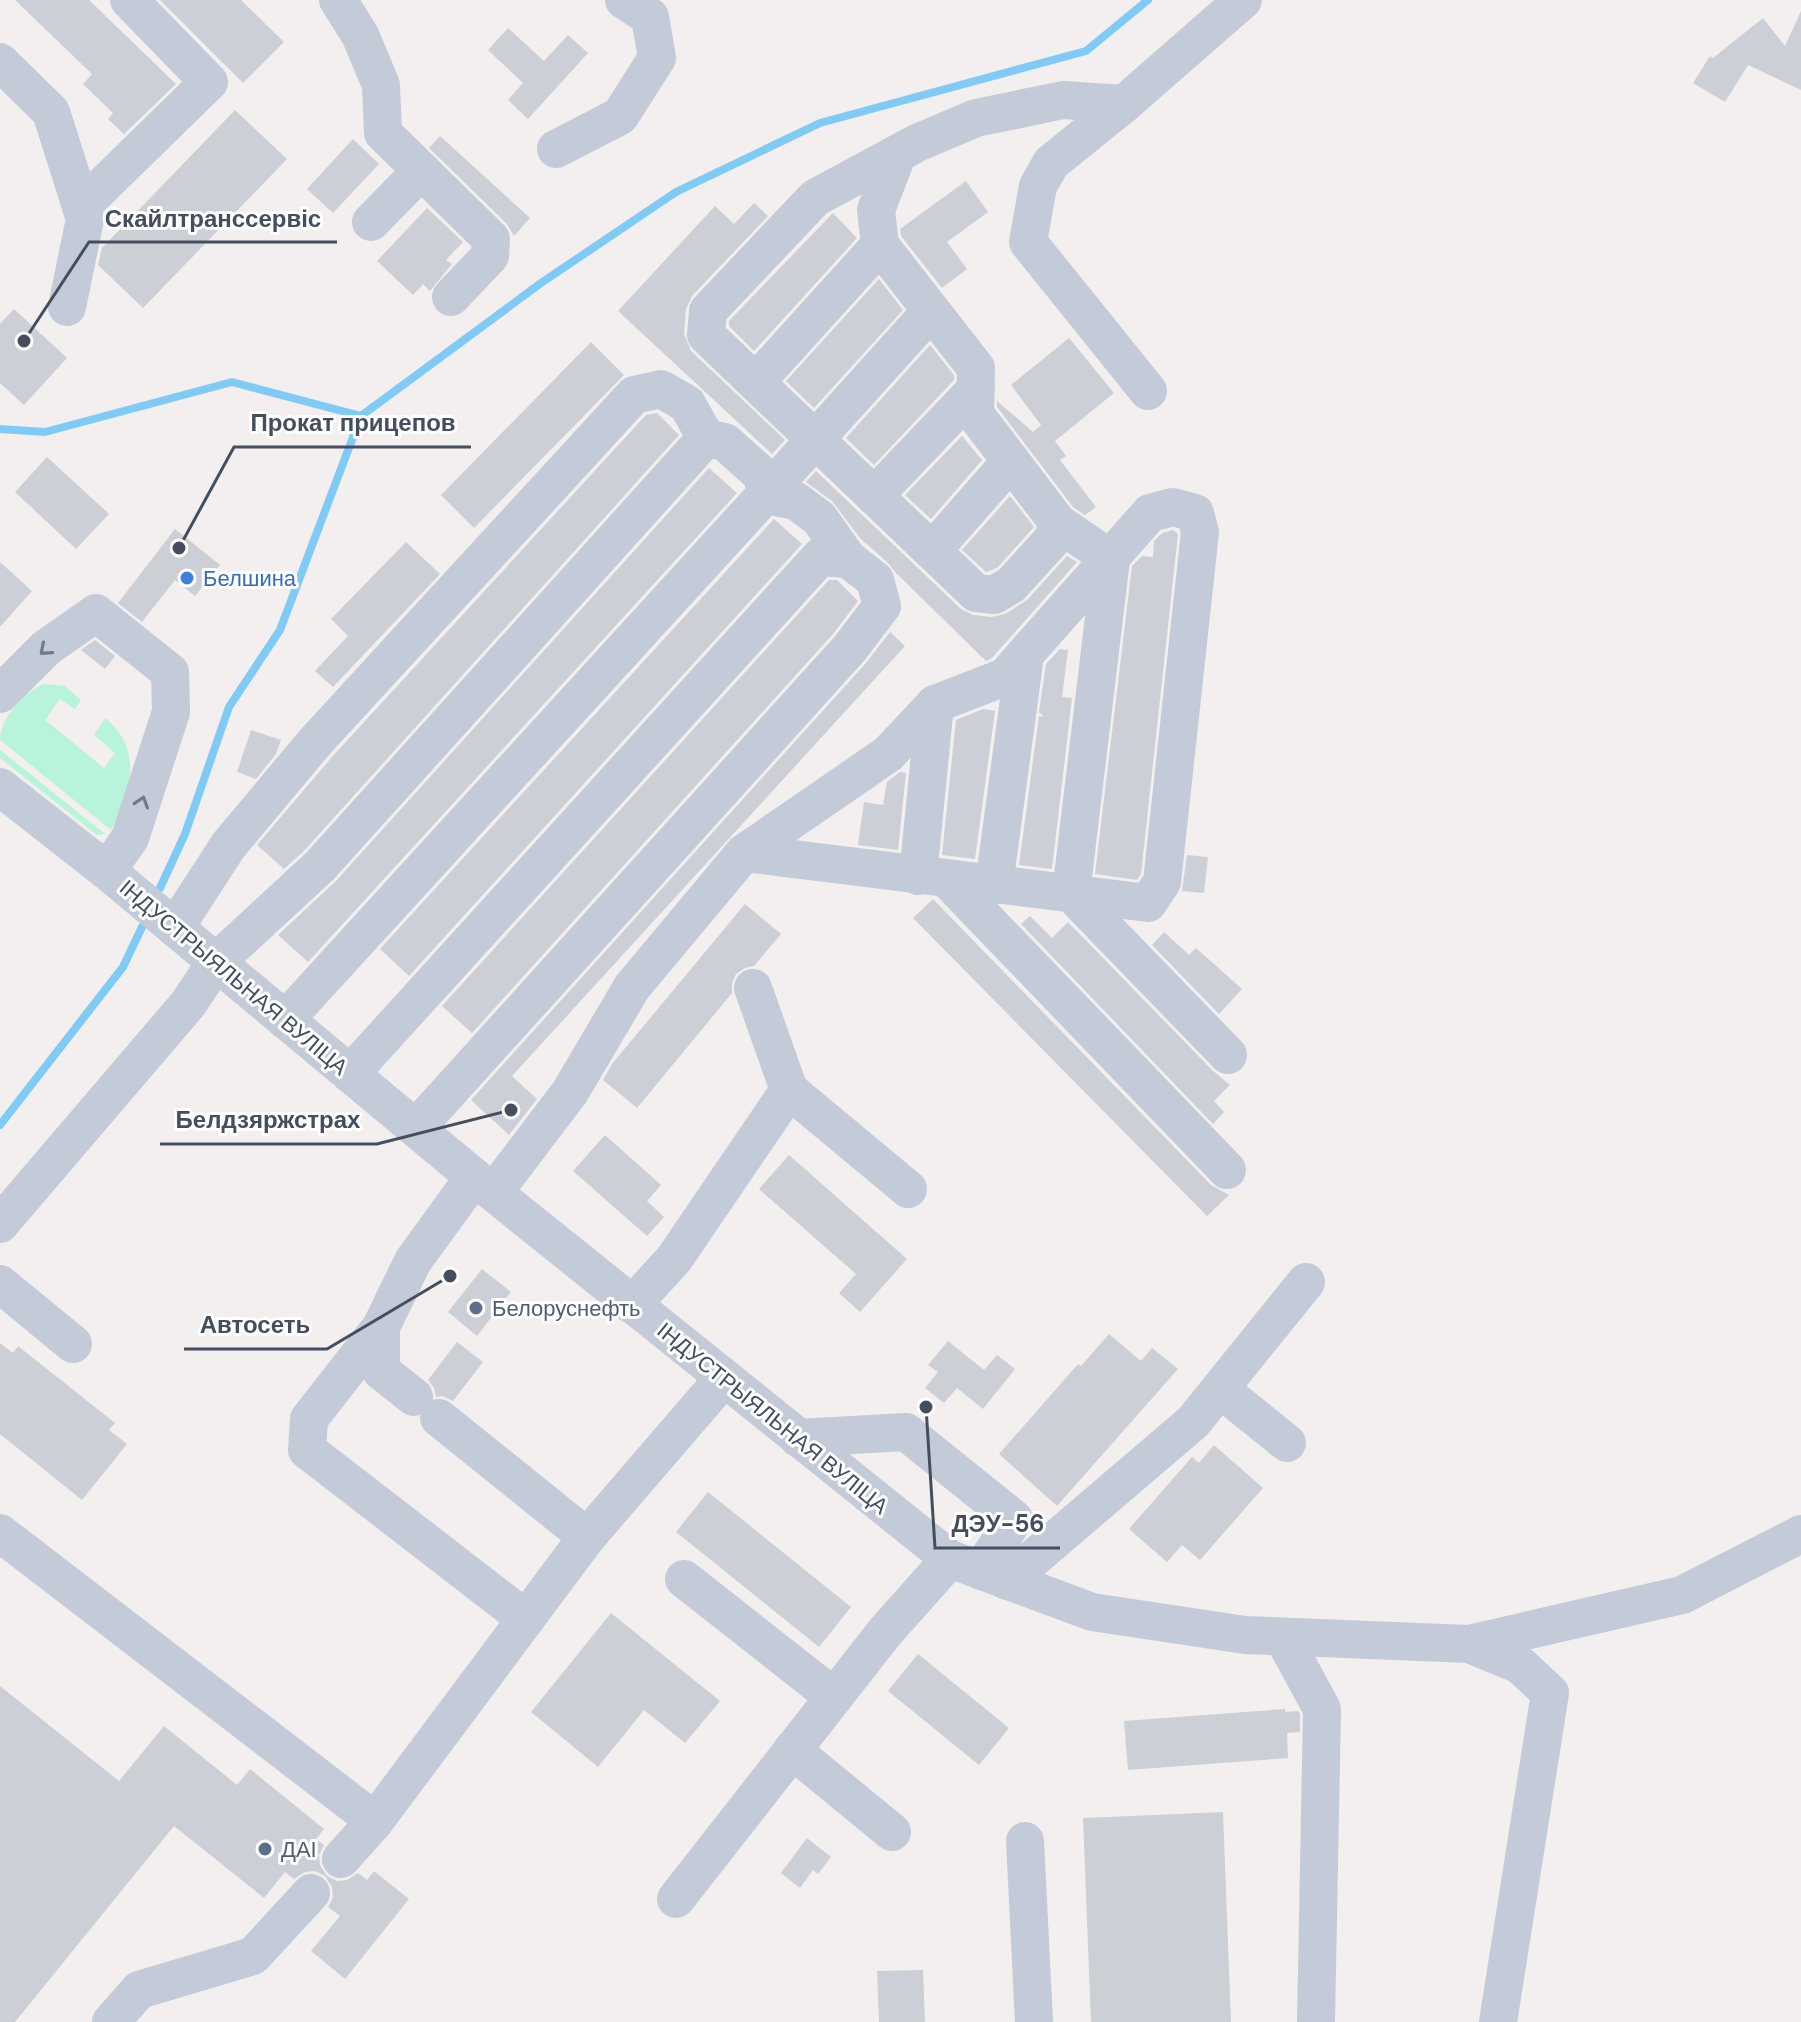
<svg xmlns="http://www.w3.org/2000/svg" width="1801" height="2022" font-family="'DM Sans',sans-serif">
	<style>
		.green { fill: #b8f4d9 }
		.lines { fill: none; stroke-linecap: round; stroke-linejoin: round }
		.stream { stroke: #80caf6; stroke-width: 8 }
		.building { fill: #cdcfd7 }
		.minor { stroke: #c3cbd8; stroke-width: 38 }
		.oneway { stroke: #707a89 }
		.shop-dot { fill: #3f7fe0; stroke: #fff; stroke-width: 3 }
		.service-dot { fill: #5c6f8a; stroke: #fff; stroke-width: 3 }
		.labels { text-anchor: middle; stroke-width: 6; stroke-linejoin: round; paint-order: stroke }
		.shop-label { font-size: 22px; fill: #366cbe; stroke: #fff; text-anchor: start }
		.street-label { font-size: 22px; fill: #444e5e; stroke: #fff }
		.service-label { font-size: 22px; fill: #4e5e75; stroke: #fff; text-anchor: start }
		.leader { fill: none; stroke: #444e5e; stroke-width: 3 }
		.callout-dot { fill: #444e5e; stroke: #fff; stroke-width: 3 }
		.callout-label { font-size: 24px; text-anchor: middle; font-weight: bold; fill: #444e5e; stroke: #fff; stroke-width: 6; stroke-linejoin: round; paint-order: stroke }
	</style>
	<rect width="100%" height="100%" fill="#f2efee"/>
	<!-- green -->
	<g class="green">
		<path d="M43 684 65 686 81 700 75 709 60 699 45 720 104 768 115 753 94 735 105 718C143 747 132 793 111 830L0 740C0 718 24 694 43 684Z"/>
		<path d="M0 750 105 834 97 835 0 758Z"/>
	</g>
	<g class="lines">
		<!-- stream -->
		<g class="stream">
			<path d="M0 429 45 432 232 382 361 416"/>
			<path d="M160 888 185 834 229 707 280 630 361 416 541 283 676 192 820 123 1086 51 1148 0"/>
			<path d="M0 1125 123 967 142 927"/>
		</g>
	</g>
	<!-- building -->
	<g class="building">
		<path d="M15 0H89L176 84 124 134 108 119 113 113 83 84 92 74Z"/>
		<path d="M160 0H241L284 42 243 83Z"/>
		<path d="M1801 11V90L1748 65 1725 102 1693 83 1710 56 1713 58 1763 18 1785 46Z"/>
		<path d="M508 28 544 61 568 35 588 53 528 119 508 100 523 83 488 50Z"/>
		<path d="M235 110 287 159 143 308 98 265 102 248Z"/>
		<path d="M440 136 530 218 514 236 506 223 429 148Z"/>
		<path d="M353 139 379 164 333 213 307 189Z"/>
		<path d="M966 181 988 212 947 242 967 269 942 288 901 236 900 229Z"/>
		<path d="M754 203 768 216 692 296 686 309 684 334 691 351 785 440 772 454 618 311 715 206 734 224Z"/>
		<path d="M427 208 463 242 446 260 452 264 430 291 423 284 413 295 377 261Z"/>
		<path d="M833 213 857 238 754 351 729 326V321Z"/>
		<path d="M879 279 903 310 814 408 786 381Z"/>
		<path d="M14 309 67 358 24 405 0 383V324Z"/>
		<path d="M1069 338 1114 393 1055 441 1066 456 1060 460 1096 507 1085 515 1073 507 997 407V401L1033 432 1041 425 1011 385Z"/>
		<path d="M591 342 624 375 474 528 441 495Z"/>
		<path d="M930 345 954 375V380L874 465 846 438Z"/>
		<path d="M657 413 679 435 304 851 284 869 257 845 332 757 646 415Z"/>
		<path d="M962 436 982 460 931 519 905 495Z"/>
		<path d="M47 457 109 514 76 549 15 492Z"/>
		<path d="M709 468 737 493 308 962 278 935 336 881Z"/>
		<path d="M816 471 961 609 973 615 992 617 1005 614 1027 600 1067 556 1077 562 992 658 986 661 895 572 888 563 860 538 832 501 806 482Z"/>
		<path d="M1010 496 1034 527 997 568 986 572 962 550Z"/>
		<path d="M774 519 802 544 409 976 380 949Z"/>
		<path d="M175 529 220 565 195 596 175 580 142 622 118 603Z"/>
		<path d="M1173 530 1178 534 1141 874 1137 880 1095 874 1132 566 1142 556 1153 557 1154 541 1162 533Z"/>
		<path d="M406 542 440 574 333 687 315 671 348 636 331 619Z"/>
		<path d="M0 562 32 591 0 627Z"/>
		<path d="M829 580H837L858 601 833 634 472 1033 442 1006Z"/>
		<path d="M890 632 905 646 512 1076 537 1099 509 1135 471 1100 866 663Z"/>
		<path d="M95 640 115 656 105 669 81 650Z"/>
		<path d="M1060 649 1068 650 1062 697 1072 698 1052 869 1019 865 1039 716 1044 717 1039 712 1046 664Z"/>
		<path d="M983 709 995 711 975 859 942 855 956 720Z"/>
		<path d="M251 730 281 740 276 754 256 779 237 772Z"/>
		<path d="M900 772 906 773 898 850 858 845 864 802 883 805 887 782Z"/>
		<path d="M1187 855 1208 857 1204 893 1182 891Z"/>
		<path d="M933 899 1211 1185 1229 1195 1207 1216 913 918Z"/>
		<path d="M745 904 781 934 754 966 745 968 736 974 732 983V993L637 1108 603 1080 612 1064Z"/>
		<path d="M1030 916 1052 938 1068 922 1212 1070 1230 1085 1214 1101 1224 1112 1213 1124 1021 924Z"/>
		<path d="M1164 932 1189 955 1196 948 1242 989 1219 1014 1152 945Z"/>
		<path d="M605 1135 661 1185 647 1201 664 1217 647 1236 573 1171Z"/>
		<path d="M789 1155 907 1259 860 1312 839 1293 856 1274 759 1189Z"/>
		<path d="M482 1269 511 1292 477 1336 448 1312Z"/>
		<path d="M1109 1334 1141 1361 1152 1348 1178 1369 1057 1506 999 1454 1078 1364 1081 1366Z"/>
		<path d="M948 1341 984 1370 997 1355 1015 1369 983 1409 957 1388 944 1403 925 1388 938 1372 928 1365Z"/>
		<path d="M457 1342 483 1362 453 1401 443 1396 436 1397 434 1388 428 1380Z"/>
		<path d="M0 1343 13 1353 18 1346 115 1423 109 1430 127 1444 82 1500 0 1434Z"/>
		<path d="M1214 1445 1263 1488 1200 1560 1182 1545 1167 1562 1129 1529 1192 1457 1199 1463Z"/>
		<path d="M708 1492 851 1607 819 1647 676 1532Z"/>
		<path d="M611 1613 720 1701 685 1743 644 1710 598 1767 531 1712Z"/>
		<path d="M918 1654 1009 1728 979 1765 888 1691Z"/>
		<path d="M0 1686 119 1781 164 1726 237 1785 250 1769 324 1829 316 1839 324 1845 319 1855 320 1865 327 1876 337 1881 347 1880 358 1873 367 1880 374 1871 409 1899 345 1979 311 1951 340 1916 328 1907 333 1897 332 1887 325 1876 315 1871 305 1872 294 1879 285 1872 264 1898 174 1826 15 2022H0Z"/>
		<path d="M1285 1709V1712L1298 1711 1300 1714V1732L1287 1733 1288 1758 1128 1770 1124 1721Z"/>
		<path d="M1223 1812 1231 2022H1091L1083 1818Z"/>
		<path d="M807 1838 831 1857 818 1874 813 1870 800 1888 781 1873Z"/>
		<path d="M923 1970 925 2022H879L877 1971Z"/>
	</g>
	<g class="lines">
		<!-- minor -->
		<g class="minor">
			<path d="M338 0 360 35 381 85 383 133 491 239 490 256 451 297"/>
			<path d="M0 62 51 112 85 219 67 307"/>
			<path d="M556 149 620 116 657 58 650 17 624 0"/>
			<path d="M898 153 876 210 880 245 976 368 975 414 1058 523 1053 539 1011 585 994 595 976 593 706 335 708 311 815 198 917 143 976 118 1063 100 1124 104"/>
			<path d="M81 207 209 82 129 0"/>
			<path d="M371 222 421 171"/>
			<path d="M756 382 880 245"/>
			<path d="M1148 391 1028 242 1038 186 1051 163 1124 104 1243 0"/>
			<path d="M874 496 976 389"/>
			<path d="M1058 523 1111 559 1071 893 1228 1055"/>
			<path d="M932 551 1011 461"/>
			<path d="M848 559 819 518 796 501 765 495 931 311"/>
			<path d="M0 694 46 648 96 613 170 672 171 712 130 838 107 871"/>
			<path d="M0 787 107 871 474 1177 950 1559 1092 1612 1245 1635 1469 1644 1682 1595 1801 1534"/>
			<path d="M918 876 935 704"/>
			<path d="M947 879 1227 1170"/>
			<path d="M994 885 1025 655"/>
			<path d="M175 928 228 846 315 742 634 395 661 389 687 404 706 438"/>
			<path d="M350 1074 820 557 848 559 875 580 882 606 850 648 416 1128"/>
			<path d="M789 1090 908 1189"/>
			<path d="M494 1192 570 1092 632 987 744 853 888 754 935 704 1005 677 1150 513 1173 507 1195 513 1200 532 1162 882 1148 903 744 853"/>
			<path d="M0 1224 188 1004 216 962 320 866 706 438 725 442 763 476 765 495 285 1020"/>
			<path d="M0 1284 73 1344"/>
			<path d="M632 1305 674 1259 789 1090 753 988"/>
			<path d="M381 1327 309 1419 307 1450 526 1619"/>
			<path d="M1220 1389 1287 1443"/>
			<path d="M414 1397 381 1371V1327L413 1261 474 1177"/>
			<path d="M439 1418 587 1537"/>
			<path d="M798 1438 906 1432 1014 1519 981 1571"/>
			<path d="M0 1533 375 1821"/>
			<path d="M684 1579 834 1697"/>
			<path d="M1007 1581 1193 1422 1306 1282"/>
			<path d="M1283 1637 1322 1709 1316 2022"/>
			<path d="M1469 1644 1520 1665 1550 1693 1498 2022"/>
			<path d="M792 1750 892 1832"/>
			<path d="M1025 1841 1034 2022"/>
			<path d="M341 1859 375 1821 587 1537 723 1379"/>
			<path d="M676 1899 885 1632 950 1559"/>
			<path d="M111 2022 139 1990 253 1956 311 1893"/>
		</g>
	</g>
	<!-- one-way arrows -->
	<defs><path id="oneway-chevron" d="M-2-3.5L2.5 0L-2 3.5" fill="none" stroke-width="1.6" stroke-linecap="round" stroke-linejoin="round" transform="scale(2)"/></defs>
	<g class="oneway">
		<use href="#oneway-chevron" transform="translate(45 650) rotate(139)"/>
		<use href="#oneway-chevron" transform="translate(142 802) rotate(-72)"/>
	</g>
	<!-- markers -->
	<circle class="shop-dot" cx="187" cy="578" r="8"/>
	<g class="service-dot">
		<circle cx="476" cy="1308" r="8"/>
		<circle cx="265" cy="1849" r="8"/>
	</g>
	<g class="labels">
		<!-- shop labels -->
		<g class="shop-label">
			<text x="203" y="586">Белшина</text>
		</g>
		<!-- street labels -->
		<g class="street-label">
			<text transform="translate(234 977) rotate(40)" y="8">ІНДУСТРЫЯЛЬНАЯ ВУЛІЦА</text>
			<text transform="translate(773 1418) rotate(39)" y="8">ІНДУСТРЫЯЛЬНАЯ ВУЛІЦА</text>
		</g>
		<!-- service labels -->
		<g class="service-label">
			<text x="492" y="1316">Белоруснефть</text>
			<text x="281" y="1857">ДАІ</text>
		</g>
	</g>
	<!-- callouts -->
	<path class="leader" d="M24 341L89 242H337M179 548L234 447H471M511 1110L377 1144H160M450 1276L327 1349H184M926 1407L935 1548H1060"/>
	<g class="callout-dot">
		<circle cx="24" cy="341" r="8"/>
		<circle cx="179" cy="548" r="8"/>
		<circle cx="511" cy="1110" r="8"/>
		<circle cx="450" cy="1276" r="8"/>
		<circle cx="926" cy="1407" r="8"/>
	</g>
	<g class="callout-label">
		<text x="213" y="227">Скайлтранссервіс</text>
		<text x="353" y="431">Прокат прицепов</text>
		<text x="268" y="1128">Белдзяржстрах</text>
		<text x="255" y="1333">Автосеть</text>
		<text x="998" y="1532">ДЭУ-56</text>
	</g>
</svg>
